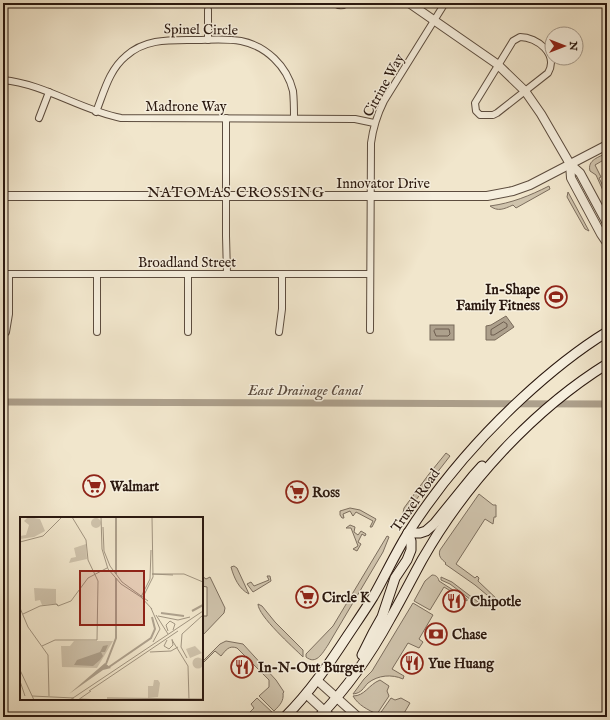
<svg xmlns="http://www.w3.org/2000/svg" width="610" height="720" font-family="'IM FELL English',serif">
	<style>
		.green { fill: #cfc3ac; stroke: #7c6e5e }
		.water { fill: #ada08c; stroke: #796a5a }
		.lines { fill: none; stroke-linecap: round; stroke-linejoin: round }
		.shore { stroke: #6c5c4e; stroke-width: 1 }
		.canal { stroke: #ada08c; stroke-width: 7 }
		.minor-casing { stroke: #5c4c3e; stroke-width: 8 }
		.tertiary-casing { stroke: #5c4c3e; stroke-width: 10 }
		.secondary-casing { stroke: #2a180f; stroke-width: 11 }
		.minor { stroke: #f6efde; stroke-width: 6 }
		.tertiary { stroke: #f6efde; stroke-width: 8 }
		.secondary { stroke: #f6efde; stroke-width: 9 }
		.labels { text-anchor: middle; stroke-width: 3; stroke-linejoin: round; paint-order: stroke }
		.street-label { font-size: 14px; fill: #2a180f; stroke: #f6efde }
		.poi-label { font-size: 14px; font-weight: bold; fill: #2a180f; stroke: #f6efde; text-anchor: start }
		.neighbourhood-label { font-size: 15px; letter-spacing: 1px; fill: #2a180f; stroke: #f6efde }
		.water-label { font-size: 15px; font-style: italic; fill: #5e4e41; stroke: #f6efde }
		.inset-river { fill: none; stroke: #ada08c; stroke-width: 2 }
		.inset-road { fill: none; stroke: #a19480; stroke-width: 1 }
		.view { fill: #8f2418; fill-opacity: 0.15; stroke: #8f2418; stroke-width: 2 }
		.inset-edge { fill: none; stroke: #2a180f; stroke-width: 2 }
	</style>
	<rect width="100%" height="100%" fill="#f1e6cc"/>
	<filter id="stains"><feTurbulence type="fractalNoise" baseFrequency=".005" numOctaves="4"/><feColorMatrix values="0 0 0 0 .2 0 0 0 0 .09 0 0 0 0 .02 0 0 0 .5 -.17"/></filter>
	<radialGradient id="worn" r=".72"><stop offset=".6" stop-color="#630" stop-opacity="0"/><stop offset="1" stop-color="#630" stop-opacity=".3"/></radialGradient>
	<!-- green -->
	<g class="green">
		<path d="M607 153V158L595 165 601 177 599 178 607 194 606 197 596 175 590 171C587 160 599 157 607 153Z"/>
		<path d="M549 186 550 189 516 208 513 205C504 209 498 212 490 206 512 203 529 196 549 186Z"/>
		<path d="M568 192 589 231 585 229 567 197Z"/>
		<path d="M446 453 450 456 405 514 403 513 404 508 429 474Z"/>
		<path d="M479 494 493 505H496V517H494L493 524 485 519 456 564 475 578 477 576 479 578 478 581 499 601 503 599 506 601 503 606 499 605 475 585 445 564 446 563C441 559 438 556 440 550Z"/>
		<path d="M350 508 360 510 376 519 372 527H370L373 521 356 512 353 516 350 511 343 514 344 518H342L340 515V511Z"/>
		<path d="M350 525 355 527 354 532 358 535 361 531 366 534 365 536 362 534 358 542 361 544 357 551 353 549 358 546 351 528H346Z"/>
		<path d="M387 536 389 537 383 552 328 645C322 654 316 665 306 657V654L333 626Z"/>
		<path d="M234 566 237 568 249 594C239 589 234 578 231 567Z"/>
		<path d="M432 575C436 575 438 577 439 581L467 599V601L444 587 430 610 414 601 425 581Z"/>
		<path d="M202 576 206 579 210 577 225 608 224 613 202 636V616H207V587L202 586Z"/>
		<path d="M267 576H270L271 581 253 592 247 584 251 582 254 586 269 580Z"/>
		<path d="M441 577 452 582 482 605 479 606 450 584 441 580Z"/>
		<path d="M413 603 433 615 419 639 423 642 419 648 408 643 392 669 404 676 403 679C392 674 378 675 368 683 363 688 362 693 353 694L364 679 372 671Z"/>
		<path d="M258 604 262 606 275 622 303 650V657C293 647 258 616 258 604Z"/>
		<path d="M226 641 243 644 276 680 284 692 283 693C284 701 280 705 274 711L259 696 269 687V680L237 648C229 645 226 650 221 656L215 651 202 664V662L220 644Z"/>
		<path d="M380 680 389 686 387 691 389 696 377 714C368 710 358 705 353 696 365 696 368 685 380 680Z"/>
		<path d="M257 698 273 713 268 717H245L254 708 251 704Z"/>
		<path d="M391 698 395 700 401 698 410 703 403 715 407 717H381L379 715Z"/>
	</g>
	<!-- water -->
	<g class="water">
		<path d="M506 316 514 327 495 340H486V326L491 325Z"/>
		<rect x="430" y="325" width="24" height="15"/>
	</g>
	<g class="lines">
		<!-- shore -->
		<g class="shore">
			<path d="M504 322 507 324V327L494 335H491V330Z"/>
			<path d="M436 329H449L450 334 448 336H436L434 331Z"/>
		</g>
		<!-- canal -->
		<path class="canal" d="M3 402 607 404"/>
		<!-- minor casing -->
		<g class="minor-casing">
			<g id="minor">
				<path d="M334 3C339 6 343 6 347 3"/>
				<path d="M520 37C537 37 559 54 548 73L497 113 493 115H480L476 111 475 103 513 41Z"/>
				<path d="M208 40V10"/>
				<path d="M3 80C45 84 80 110 121 118L355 119 374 123"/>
				<path d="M96 112C104 92 109 70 126 56 145 39 168 40 192 40 208 40 225 38 241 41 266 46 287 66 293 91 294 100 294 109 294 118"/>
				<path d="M39 118 49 92"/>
				<path d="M226 118V236L227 274"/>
				<path d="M3 274H370"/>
				<path d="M188 274V332"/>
				<path d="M370 330 371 143C373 128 377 115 384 101L445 3"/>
				<path d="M6 332 9 314V274"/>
				<path d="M97 332V274"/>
				<path d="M279 332 282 309V274"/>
			</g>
		</g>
		<!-- tertiary casing -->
		<g class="tertiary-casing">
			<g id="tertiary">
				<path d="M409 3 497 64 525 91 541 114 570 164 580 173 607 223"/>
				<path d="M570 164 571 178 601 234 607 243"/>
				<path d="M3 196H487L513 191 530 185 607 145"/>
				<path d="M318 681 358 717"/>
				<path d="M306 694 331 717"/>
			</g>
		</g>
		<!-- secondary casing -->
		<g class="secondary-casing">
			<g id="secondary">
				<path d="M408 533H420L426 531 434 524 473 476 482 466"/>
				<path d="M362 655 373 633 382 617 395 578 407 560 411 550V541L408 533"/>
				<path d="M285 717C310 692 329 664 348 635 356 623 365 610 373 597 385 576 395 554 408 533 440 483 478 439 521 399 548 374 576 351 607 332"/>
				<path d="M319 717C347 688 371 654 390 619 401 600 411 580 422 560 465 484 533 410 607 364"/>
			</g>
		</g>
		<!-- minor -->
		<use href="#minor" class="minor"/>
		<!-- tertiary -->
		<use href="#tertiary" class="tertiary"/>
		<!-- secondary -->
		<use href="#secondary" class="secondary"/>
	</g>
	<!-- icons -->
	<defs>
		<g id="stadium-ring" transform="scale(1.15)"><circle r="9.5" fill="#f6efde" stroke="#8f2418" stroke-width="1.5"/><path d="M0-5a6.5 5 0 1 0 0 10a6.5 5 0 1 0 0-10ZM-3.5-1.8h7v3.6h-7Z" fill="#8f2418"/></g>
		<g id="supermarket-ring" transform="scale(1.15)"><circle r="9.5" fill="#f6efde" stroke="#8f2418" stroke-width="1.5"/><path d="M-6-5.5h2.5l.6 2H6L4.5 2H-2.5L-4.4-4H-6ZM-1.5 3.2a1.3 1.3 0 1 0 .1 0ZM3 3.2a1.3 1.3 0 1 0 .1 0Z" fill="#8f2418"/></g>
		<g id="restaurant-ring" transform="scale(1.15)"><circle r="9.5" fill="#f6efde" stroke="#8f2418" stroke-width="1.5"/><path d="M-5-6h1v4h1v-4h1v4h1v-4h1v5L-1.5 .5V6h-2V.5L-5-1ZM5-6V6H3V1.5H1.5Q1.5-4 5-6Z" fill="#8f2418"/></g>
		<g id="bank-ring" transform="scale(1.15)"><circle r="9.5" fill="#f6efde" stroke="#8f2418" stroke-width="1.5"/><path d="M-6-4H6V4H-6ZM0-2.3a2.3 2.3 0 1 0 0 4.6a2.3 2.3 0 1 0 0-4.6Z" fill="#8f2418"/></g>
	</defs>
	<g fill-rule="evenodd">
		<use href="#stadium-ring" x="556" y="297"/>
		<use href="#supermarket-ring" x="94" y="486"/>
		<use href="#supermarket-ring" x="297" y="492"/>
		<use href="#supermarket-ring" x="307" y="597"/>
		<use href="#restaurant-ring" x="454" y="601"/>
		<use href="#bank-ring" x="436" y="634"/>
		<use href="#restaurant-ring" x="412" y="663"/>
		<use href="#restaurant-ring" x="242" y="667"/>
	</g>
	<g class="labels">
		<!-- street labels -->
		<g class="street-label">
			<text transform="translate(201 29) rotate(1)" y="5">Spinel Circle</text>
			<text transform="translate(383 85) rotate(-61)" y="5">Citrine Way</text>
			<text x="186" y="111">Madrone Way</text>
			<text x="383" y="188">Innovator Drive</text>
			<text x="187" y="267">Broadland Street</text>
			<text transform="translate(415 500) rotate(-55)" y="5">Truxel Road</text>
		</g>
		<!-- poi labels -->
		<g class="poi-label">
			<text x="540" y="294" text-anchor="end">In-Shape<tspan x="540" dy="16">Family Fitness</tspan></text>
			<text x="110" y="491">Walmart</text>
			<text x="312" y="497">Ross</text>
			<text x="322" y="602">Circle K</text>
			<text x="470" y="606">Chipotle</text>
			<text x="452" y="639">Chase</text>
			<text x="428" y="668">Yue Huang</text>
			<text x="258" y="672">In-N-Out Burger</text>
		</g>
		<!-- neighbourhood labels -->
		<g class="neighbourhood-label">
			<text x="236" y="197">NATOMAS CROSSING</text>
		</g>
		<!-- water labels -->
		<g class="water-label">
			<text x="305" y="395">East Drainage Canal</text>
		</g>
	</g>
	<!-- overview -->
	<g transform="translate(20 517)">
		<rect width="183" height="183" fill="#f1e6cc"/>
		<path d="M8 0 20 2 25 14 14 20 0 22V19L6 18 9 8 4 4ZM71 6a5 5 0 1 1 10 0a5 5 0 1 1-10 0ZM66 27 67 42 49 46 51 41 56 40 54 31ZM14 71 36 72V87L22 88 20 83 15 84ZM54 124H93L77 151 42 150 41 129H50ZM175 129 182 136 170 141 166 132ZM172.5 146a5.5 5.5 0 1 1 11 0a5.5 5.5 0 1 1-11 0ZM134 163H138L140 166 138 180 128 181V169H133Z" fill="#cfc3ac"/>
		<path d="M88 128 85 135H81L83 139 80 143 73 149 54 148 57 143 80 135 83 129ZM85 146 91 151 83 153 49 177Z" fill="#ada08c"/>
		<path class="inset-river" d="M96 57V0M172 94 183 88M141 96 164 99M86 147 96 121V61M89 150 131 121 135 112 132 100"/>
		<path class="inset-road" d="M81 0 82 32 88 52 101 67 121 80 132 92M83 10 84 34 90 49 102 65 128 84M0 25 23 19 42 0M132 57H164L183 65M132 57 153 58M121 80 130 62 131 33M123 80 133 60 132 0M38 89 51 84 68 61 87 51M0 91 8 110 28 138 29 179M131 91 140 112 133 125M3 97 20 89 37 87 38 89 36 87M136 98 148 117M138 99 158 103 170 100M148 114 146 108 150 104 155 107 153 113M147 123 144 129 149 132 153 128 152 122M152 123 168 149 169 183M22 129 35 123H77L78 64 68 43 66 23 52 0M130 135 151 134 158 130M167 141 161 130 162 117 183 98M0 153 14 183M0 164 5 179M69 174 158 114M12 179 54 181M87 181 183 182M60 182 84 183M50 183 183 94M58 183 71 174"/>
		<path class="view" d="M60 54H124V108H60Z"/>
		<rect width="183" height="183" class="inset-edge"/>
	</g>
	<!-- margin -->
	<rect width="610" height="720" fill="none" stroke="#f1e6cc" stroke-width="16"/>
	<rect x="4" y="4" width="602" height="712" fill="none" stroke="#2a180f" stroke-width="2"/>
	<rect x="8" y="8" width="594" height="704" fill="none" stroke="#2a180f"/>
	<!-- north arrow -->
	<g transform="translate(564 46) rotate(90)"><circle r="19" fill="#f6efde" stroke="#a4998b"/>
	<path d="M0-3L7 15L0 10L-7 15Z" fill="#8f2418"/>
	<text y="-6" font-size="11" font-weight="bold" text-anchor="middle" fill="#2a180f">N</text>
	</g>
	<rect width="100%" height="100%" filter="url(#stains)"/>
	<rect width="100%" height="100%" fill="url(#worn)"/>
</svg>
